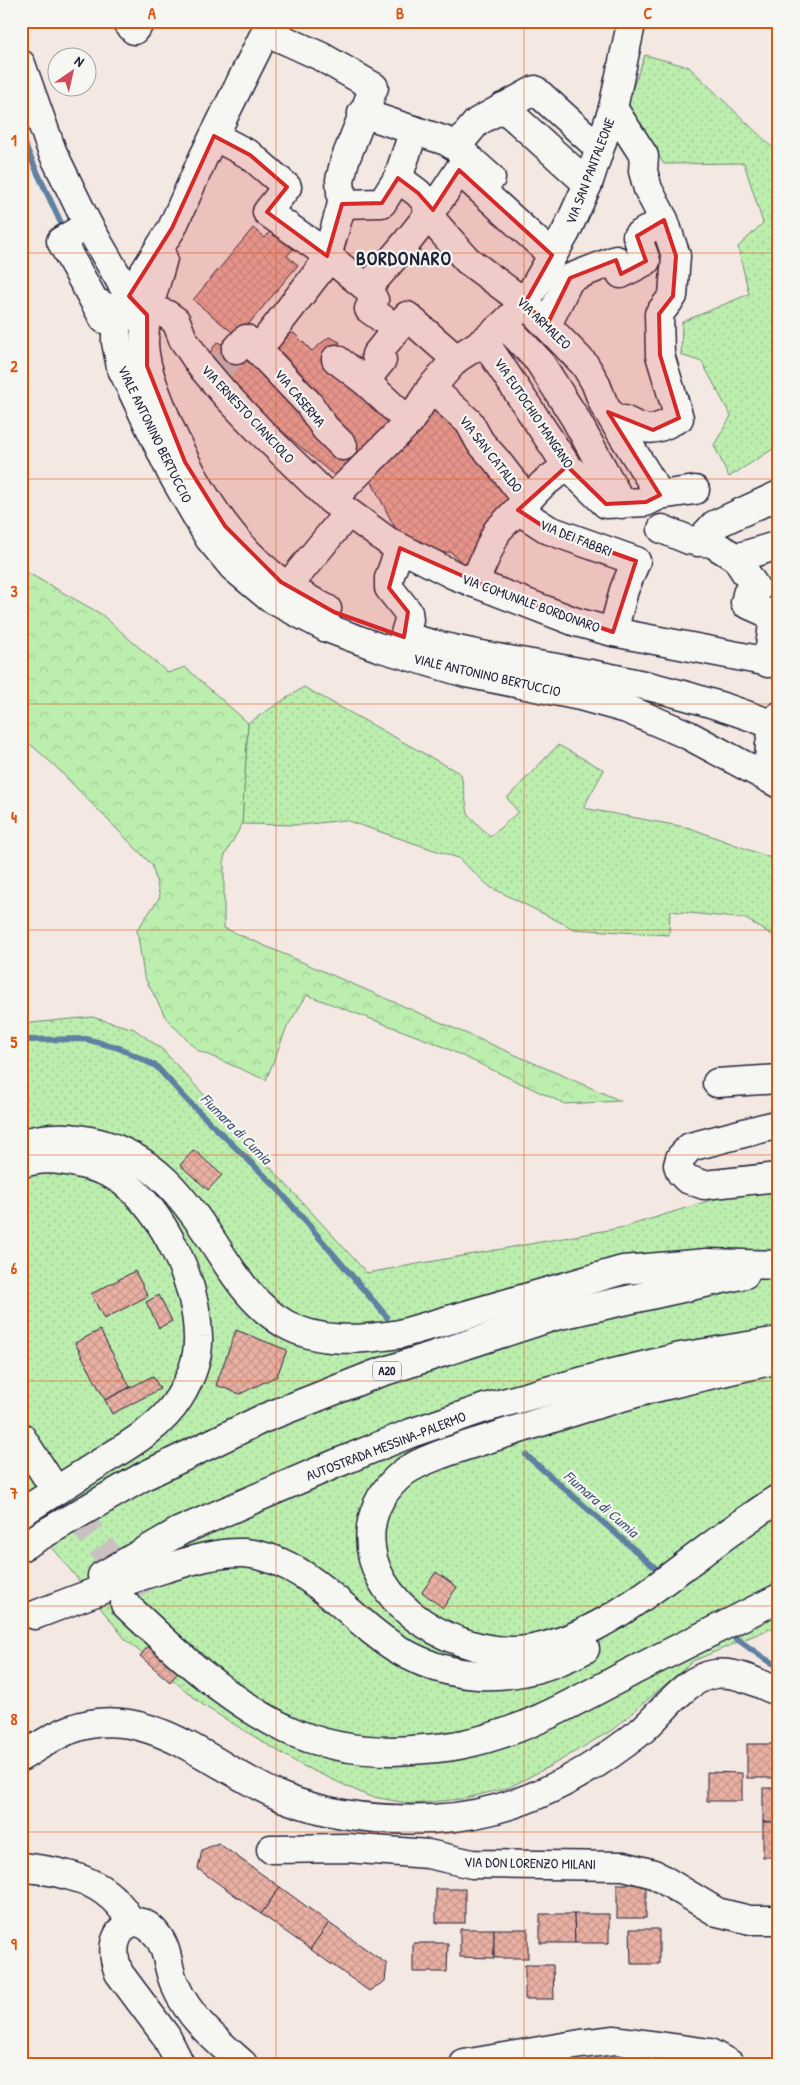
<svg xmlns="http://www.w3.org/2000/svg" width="800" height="2085" font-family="'Patrick Hand',sans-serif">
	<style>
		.grass { fill: url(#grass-dots); stroke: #6f8874 }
		.forest { fill: url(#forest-crowns); stroke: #6f8874 }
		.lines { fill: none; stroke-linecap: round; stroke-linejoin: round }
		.stream { stroke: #6080a2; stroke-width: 6 }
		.building { fill: url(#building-cross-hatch); stroke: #22223b }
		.minor-tunnel { stroke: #c9c0c1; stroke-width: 28; stroke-dasharray: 28 14; stroke-linecap: butt }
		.highway-tunnel { stroke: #c9c0c1; stroke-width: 28; stroke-dasharray: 28 14; stroke-linecap: butt }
		.minor-casing { stroke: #22223b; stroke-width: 31 }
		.highway-casing { stroke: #22223b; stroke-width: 31 }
		.minor { stroke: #f6f6f2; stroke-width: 28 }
		.highway { stroke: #f6f6f2; stroke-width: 28 }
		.marked { fill: #d62828; fill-opacity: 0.2; stroke: #d62828; stroke-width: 4; stroke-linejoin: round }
		.grid { fill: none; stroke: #de560e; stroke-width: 1; stroke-opacity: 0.55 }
		.labels { text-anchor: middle; stroke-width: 4.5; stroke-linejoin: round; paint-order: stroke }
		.shield { fill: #f6f6f2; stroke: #626272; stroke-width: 1 }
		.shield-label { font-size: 12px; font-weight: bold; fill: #22223b }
		.street-label { font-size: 14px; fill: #22223b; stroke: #f6f6f2 }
		.water-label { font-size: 15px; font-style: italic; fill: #465977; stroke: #f6f6f2 }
		.district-label { font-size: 19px; font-weight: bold; letter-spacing: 1px; fill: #22223b; stroke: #f6f6f2 }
		.neatline { fill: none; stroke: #de560e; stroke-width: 2 }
		.grid-label { font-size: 16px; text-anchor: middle; font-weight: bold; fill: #de560e }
	</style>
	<defs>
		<pattern id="grass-dots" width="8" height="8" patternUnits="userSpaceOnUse" patternTransform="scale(1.25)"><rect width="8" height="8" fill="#bceeae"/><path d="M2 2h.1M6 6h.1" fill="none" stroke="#a1cc97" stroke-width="1.8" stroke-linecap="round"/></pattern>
		<pattern id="forest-crowns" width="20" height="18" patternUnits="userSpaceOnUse" patternTransform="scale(1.25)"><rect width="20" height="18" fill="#bceeae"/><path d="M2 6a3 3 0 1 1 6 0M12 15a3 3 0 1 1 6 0" fill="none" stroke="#a1cc97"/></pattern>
		<pattern id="building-cross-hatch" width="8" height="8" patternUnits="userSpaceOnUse" patternTransform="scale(1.25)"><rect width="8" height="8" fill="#e9b0a3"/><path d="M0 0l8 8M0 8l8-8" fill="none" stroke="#c8978d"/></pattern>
	</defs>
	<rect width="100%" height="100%" fill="#f3e8e2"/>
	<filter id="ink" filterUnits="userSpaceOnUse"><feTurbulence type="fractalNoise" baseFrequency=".02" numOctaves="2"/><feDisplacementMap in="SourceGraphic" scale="10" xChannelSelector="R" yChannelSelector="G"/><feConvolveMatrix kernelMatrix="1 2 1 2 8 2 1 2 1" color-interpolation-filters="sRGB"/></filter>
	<g filter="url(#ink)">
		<!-- grass -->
		<g class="grass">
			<path d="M645 55 689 67 779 154V445L729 477 714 445 731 416 702 362 681 355 682 322 749 294 738 247 763 223 744 163 664 164 626 107Z"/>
			<path d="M304 687 461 774 468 814 490 837 518 812 507 798 558 745 604 770 583 808 690 828 779 861V939L746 919 670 911 669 935 574 929 490 887 458 858 345 820 301 825 242 824 248 723Z"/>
			<path d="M92 1017 134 1029 163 1050 367 1273 625 1227 724 1196 779 1184V1625L693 1661 612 1730 554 1764 508 1788 461 1799 412 1804 368 1796 301 1765 204 1706 126 1640 21 1508V1024Z"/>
		</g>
		<!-- forest -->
		<path class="forest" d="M21 569 101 614 168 673 185 667 248 723 242 824 224 857V928L621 1101 565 1104 435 1043 307 995 287 1027 266 1080 197 1050 166 1018 144 976 137 930 160 897 152 865 55 766 21 736Z"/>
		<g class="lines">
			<!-- stream -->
			<g class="stream">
				<path d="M21 137 60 221"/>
				<path d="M21 1040 86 1039 119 1048 156 1066 187 1100 277 1188 387 1317"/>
				<path d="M526 1455 660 1572"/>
				<path d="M727 1632 765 1659 779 1666"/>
			</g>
		</g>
		<!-- building -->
		<g class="building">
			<path d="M253 228 265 238 271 230 294 248 287 256 298 265 238 337 193 300Z"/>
			<path d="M294 333 312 351 329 337 340 342 327 363 406 421 345 485 203 363 217 342 245 353 272 337Z"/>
			<path d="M438 401 513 502 469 571 451 552 434 553 406 540 395 528 367 473Z"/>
			<path d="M194 1150 222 1175 208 1190 180 1165Z"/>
			<path d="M135 1271 148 1296 104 1319 91 1294Z"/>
			<path d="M159 1295 172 1321 159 1328 146 1302Z"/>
			<path d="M100 1330 130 1387 105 1400 75 1343Z"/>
			<path d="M236 1330 287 1350 277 1376 240 1394 216 1385Z"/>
			<path d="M153 1376 160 1389 112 1414 105 1400Z"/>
			<path d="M436 1572 457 1587 443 1608 422 1592Z"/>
			<path d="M154 1639 185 1665 170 1682 140 1656Z"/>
			<rect x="747" y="1744" width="29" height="34"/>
			<path d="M707 1772 742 1773V1801H707Z"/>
			<rect x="763" y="1788" width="16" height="34"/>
			<rect x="763" y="1822" width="16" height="35"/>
			<path d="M218 1843 280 1887 261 1914 198 1869 202 1850Z"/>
			<rect x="617" y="1884" width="29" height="34"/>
			<path d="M280 1887 329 1923 310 1949 261 1914Z"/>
			<rect x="436" y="1889" width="29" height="34"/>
			<path d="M540 1914H574L575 1943H540Z"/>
			<path d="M574 1914H609V1943H575Z"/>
			<path d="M329 1923 387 1964 385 1981 369 1991 310 1949Z"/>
			<path d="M460 1929H494V1958L460 1957Z"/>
			<rect x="494" y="1929" width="34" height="29"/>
			<path d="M630 1929H659V1964H631Z"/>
			<path d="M413 1943H448L447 1972H413Z"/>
			<path d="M525 1965H553L554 1999H525Z"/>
		</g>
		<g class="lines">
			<!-- minor-tunnel -->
			<path class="minor-tunnel" d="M215 374 236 350"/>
			<!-- highway-tunnel -->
			<path class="highway-tunnel" d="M49 1480 141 1598"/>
			<!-- minor casing -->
			<g class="minor-casing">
				<g id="minor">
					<path d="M126 21 134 30 141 21"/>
					<path d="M271 21 203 158 172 228 129 296 116 328V342L121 367 171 472 209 538 233 567 270 598 327 628 378 647 466 673 580 696 627 709 688 735 779 784"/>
					<path d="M267 32 320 56 374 87 345 160 340 180 342 204 327 256"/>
					<path d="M21 64 52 151 88 225 129 296 139 307"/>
					<path d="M503 107 588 184"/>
					<path d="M613 108 644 156 643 171 648 189 664 220 676 256 673 296 659 314 660 355 679 418C654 430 651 434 624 420L617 426"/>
					<path d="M362 113 446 141 456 147 491 178"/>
					<path d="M214 136 250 155 287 187 267 212 314 245 367 288 374 300 369 309 397 329"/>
					<path d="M456 147 477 122 535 90 599 148"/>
					<path d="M460 171 552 255"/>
					<path d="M398 178 418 193 425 201 432 220 467 260 525 303 585 365 595 382 604 405 660 495"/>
					<path d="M342 204 382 203 398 178 414 130"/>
					<path d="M88 225 61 241 104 319"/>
					<path d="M163 258C156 285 144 314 144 343 145 369 156 392 165 416 190 478 226 541 281 582 295 592 311 601 327 609"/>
					<path d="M367 288C405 246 438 206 467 157"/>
					<path d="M96 302 121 314 135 316 158 312 166 314 176 321 183 339 201 366 224 393 262 433 331 500 389 542 454 575 576 622 613 632 779 664"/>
					<path d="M504 324 539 361 575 418 622 504"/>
					<path d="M547 325 570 278 616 260 621 274 646 261 637 236 664 220"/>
					<path d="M484 341 567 466 606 504 646 502 660 495 695 490"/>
					<path d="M236 350 246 339 258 350 329 258"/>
					<path d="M258 350 309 404 325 428 343 446"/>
					<path d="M336 359 365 381 409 422"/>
					<path d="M365 381 382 360 376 355 407 316 456 359"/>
					<path d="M431 388 469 422 480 442 496 460 528 501"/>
					<path d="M331 500 409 422 431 388 456 359 484 341 504 324 525 303 566 232 588 184 613 108 630 29 629 21"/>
					<path d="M518 510 549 530 636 561 624 590 613 632"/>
					<path d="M662 529 689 540 712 543 736 558 757 590 747 594 745 603 774 616"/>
					<path d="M698 542 714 525 779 495"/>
					<path d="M400 548 389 578V588L408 612 409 620 404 637"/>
					<path d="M736 558 779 545"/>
					<path d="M297 575 348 513"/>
					<path d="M474 583 497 531 543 484 567 466"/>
					<path d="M417 640C481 658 546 665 611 678 668 689 725 706 779 727"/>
					<path d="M768 663 774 616 779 615"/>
					<path d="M774 781C766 758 768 738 779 716"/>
					<path d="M717 1083 779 1079"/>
					<path d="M779 1124 690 1147 680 1158 678 1165 681 1173 687 1179 704 1185 779 1177"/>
					<path d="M21 1757C38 1747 54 1735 72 1729 149 1700 218 1772 284 1798 330 1816 383 1821 432 1819 510 1816 580 1780 640 1732 663 1713 684 1678 715 1674 736 1671 760 1684 779 1692"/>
					<path d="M271 1849 346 1848 428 1854 472 1864 624 1866 654 1874 717 1912 750 1920H779"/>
					<path d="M21 1867C65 1872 108 1879 131 1922"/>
					<path d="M180 2064 166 2036 119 1973C111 1953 112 1934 131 1922 142 1921 150 1926 157 1935 169 1949 167 1969 175 1985 189 2018 217 2041 243 2064"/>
					<path d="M464 2064 581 2044 615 2040 710 2053 730 2064"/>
				</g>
			</g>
			<!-- highway casing -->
			<g class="highway-casing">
				<g id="highway">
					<path d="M21 1144C47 1135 72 1136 99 1143 154 1158 183 1196 213 1242 233 1273 252 1305 285 1324 320 1344 361 1340 400 1334L623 1270 707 1263 779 1265"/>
					<path d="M21 1164C40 1157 58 1159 77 1163 92 1166 109 1171 122 1181 165 1213 197 1284 198 1337 199 1358 190 1380 179 1398 160 1429 125 1447 95 1466 70 1482 46 1497 21 1513"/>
					<path d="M779 1359C739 1368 699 1377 659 1387 606 1400 555 1418 503 1434 477 1443 423 1457 403 1473 386 1487 374 1505 371 1527 361 1606 464 1662 533 1649 593 1637 639 1600 687 1564 717 1541 747 1519 779 1498"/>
					<path d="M21 1437 49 1480"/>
					<path d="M21 1547 144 1476 262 1419 376 1374 555 1316 745 1274"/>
					<path d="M102 1576 180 1531 335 1464 411 1433 485 1408 613 1373 680 1357 779 1341"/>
					<path d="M125 1604C174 1651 224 1698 286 1729 320 1745 355 1751 392 1751 416 1750 440 1749 464 1744 524 1732 580 1699 633 1671 682 1647 730 1622 779 1598"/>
					<path d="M35 1615C77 1599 119 1582 163 1569 189 1561 216 1552 244 1553 295 1557 334 1599 371 1630 437 1685 511 1688 585 1649"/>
				</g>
			</g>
			<!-- minor -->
			<use href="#minor" class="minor"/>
			<!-- highway -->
			<use href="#highway" class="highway"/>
		</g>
	</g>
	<!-- marked area -->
	<path class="marked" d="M214 136 250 155 287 187 267 212 327 256 342 204 382 203 398 178 418 193 433 210 459 170 552 255 525 303 547 325 570 278 616 260 621 274 646 261 637 236 664 220 676 256 673 296 659 314 660 355 679 418 653 430 608 412 660 495 646 502 606 504 567 466 518 510 549 530 636 561 613 632 501 593 400 548 389 588 408 612 404 637 334 612 281 582 225 526 185 462 147 366V315L129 296 172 228Z"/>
	<!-- grid -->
	<path class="grid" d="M276 21V2064M524 21V2064M21 253H779M21 479H779M21 704H779M21 930H779M21 1155H779M21 1381H779M21 1606H779M21 1832H779"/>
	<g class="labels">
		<!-- shield labels -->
		<rect class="shield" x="373" y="1361.5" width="28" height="19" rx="4"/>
		<g class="shield-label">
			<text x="387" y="1375">A20</text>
		</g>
		<!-- street labels -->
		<g class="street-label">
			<text transform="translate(590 171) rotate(-69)" y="5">VIA SAN PANTALEONE</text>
			<text transform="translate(544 323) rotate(44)" y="5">VIA ARMALEO</text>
			<text transform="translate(300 398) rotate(50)" y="5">VIA CASERMA</text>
			<text transform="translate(534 413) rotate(56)" y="5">VIA EUTOCHIO MANGANO</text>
			<text transform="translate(248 414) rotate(47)" y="5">VIA ERNESTO CIANCIOLO</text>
			<text transform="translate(155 434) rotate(64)" y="5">VIALE ANTONINO BERTUCCIO</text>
			<text transform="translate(491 454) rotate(52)" y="5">VIA SAN CATALDO</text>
			<text transform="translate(576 538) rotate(22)" y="5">VIA DEI FABBRI</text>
			<text transform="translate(531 603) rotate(20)" y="5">VIA COMUNALE BORDONARO</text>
			<text transform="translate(487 675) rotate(13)" y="5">VIALE ANTONINO BERTUCCIO</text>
			<text transform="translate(386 1446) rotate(-21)" y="5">AUTOSTRADA MESSINA-PALERMO</text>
			<text transform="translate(530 1863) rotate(1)" y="5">VIA DON LORENZO MILANI</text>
		</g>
		<!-- water labels -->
		<g class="water-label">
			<text transform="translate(236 1129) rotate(45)" y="5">Fiumara di Cumia</text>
			<text transform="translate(601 1504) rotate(41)" y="5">Fiumara di Cumia</text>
		</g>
		<!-- district labels -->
		<g class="district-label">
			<text x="404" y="265">BORDONARO</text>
		</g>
	</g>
	<!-- margin -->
	<rect width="800" height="2085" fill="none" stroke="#f6f6f2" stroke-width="55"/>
	<!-- north arrow -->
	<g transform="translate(72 72) rotate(34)"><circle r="24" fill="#f6f6f2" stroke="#a1a1a9"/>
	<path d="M0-4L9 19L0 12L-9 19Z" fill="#d1495b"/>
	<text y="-8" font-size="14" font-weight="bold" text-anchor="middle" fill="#22223b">N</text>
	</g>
	<rect x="28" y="28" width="744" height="2030" class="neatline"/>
	<g class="grid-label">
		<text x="152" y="19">A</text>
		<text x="400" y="19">B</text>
		<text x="648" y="19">C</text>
		<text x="14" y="146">1</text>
		<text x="14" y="372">2</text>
		<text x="14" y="597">3</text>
		<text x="14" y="823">4</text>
		<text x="14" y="1048">5</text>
		<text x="14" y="1274">6</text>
		<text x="14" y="1499">7</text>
		<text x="14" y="1725">8</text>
		<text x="14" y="1950">9</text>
	</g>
</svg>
